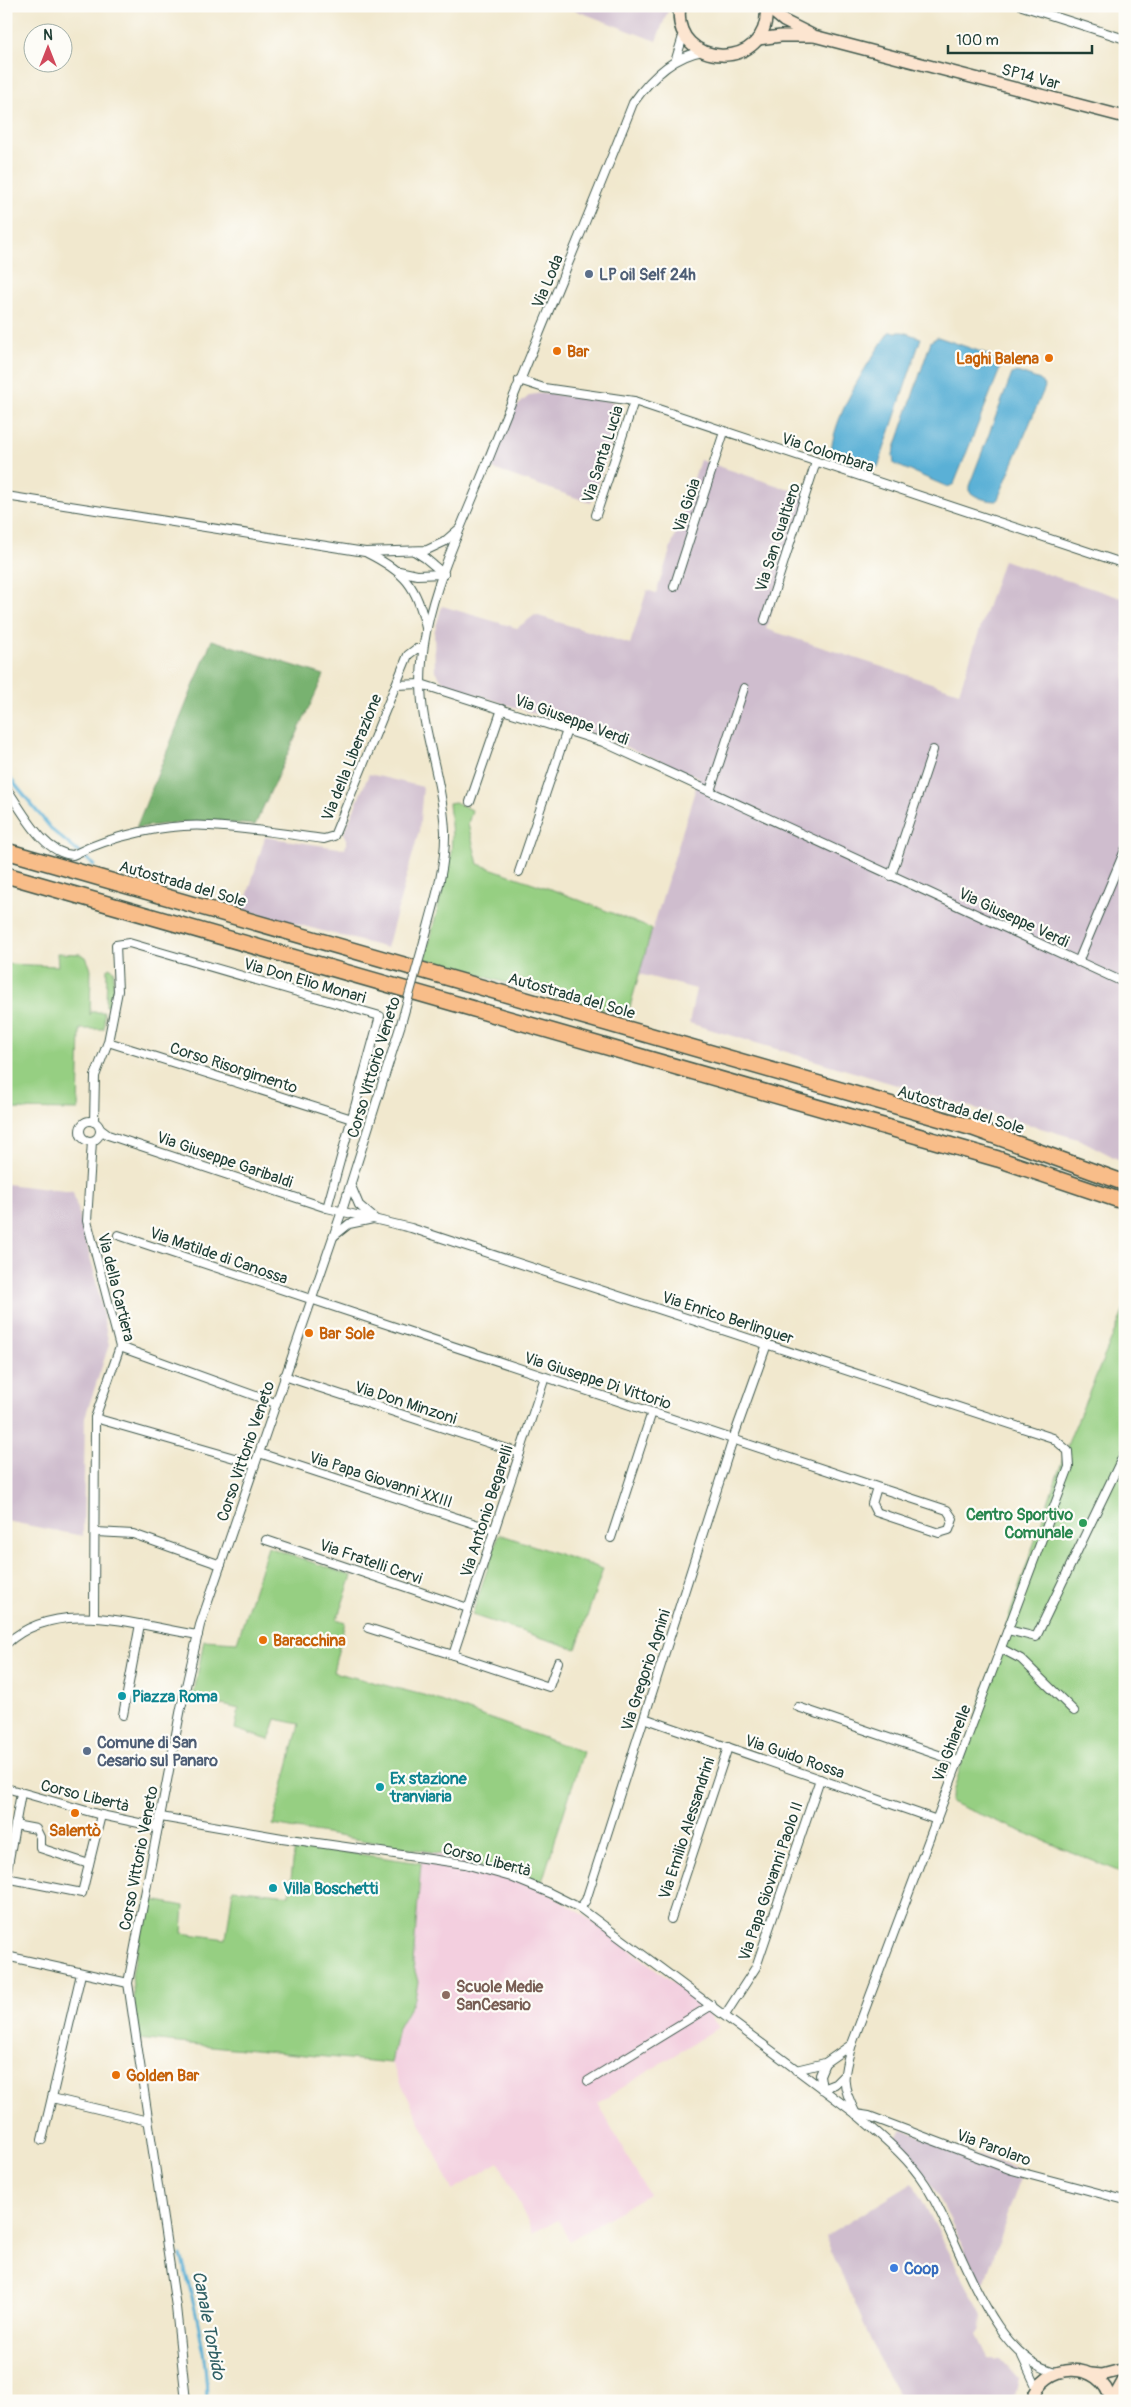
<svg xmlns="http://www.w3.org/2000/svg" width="1131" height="2407" font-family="Pangolin,sans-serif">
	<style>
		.built { fill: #f3cfdf }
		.industrial { fill: #cfbdce }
		.green { fill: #96cf82; stroke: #5a865b }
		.forest { fill: #78b270; stroke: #4c7852 }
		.water { fill: #5ab0d6; stroke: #3c7685 }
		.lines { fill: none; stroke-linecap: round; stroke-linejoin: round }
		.stream { stroke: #5ab0d6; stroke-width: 3 }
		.street-casing { stroke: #3e574b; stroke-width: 10 }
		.secondary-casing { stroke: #3e574b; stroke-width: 14 }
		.highway-casing { stroke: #3e574b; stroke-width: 18 }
		.street { stroke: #fff; stroke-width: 8 }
		.secondary { stroke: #fce5d0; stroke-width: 11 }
		.highway { stroke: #f8bd89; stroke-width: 15 }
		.street-bridge-casing { stroke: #3e574b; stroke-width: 10; stroke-linecap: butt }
		.street-bridge { stroke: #fff; stroke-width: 8 }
		.service-dot { fill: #5c6f8a; stroke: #fdfcf7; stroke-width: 2 }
		.food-dot { fill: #e8710a; stroke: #fdfcf7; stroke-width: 2 }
		.leisure-dot { fill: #2e9e5b; stroke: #fdfcf7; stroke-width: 2 }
		.culture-dot { fill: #0f9aa8; stroke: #fdfcf7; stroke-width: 2 }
		.education-dot { fill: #8d6e63; stroke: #fdfcf7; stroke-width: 2 }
		.shop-dot { fill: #3f7fe0; stroke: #fdfcf7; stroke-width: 2 }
		.labels { text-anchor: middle; stroke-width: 4.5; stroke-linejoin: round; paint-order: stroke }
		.street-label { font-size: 16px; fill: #1f3d34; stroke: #fdfcf7 }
		.service-label { font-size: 16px; font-weight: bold; fill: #4e5e75; stroke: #fdfcf7; text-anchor: start }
		.food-label { font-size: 16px; font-weight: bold; fill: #c56008; stroke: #fdfcf7; text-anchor: start }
		.leisure-label { font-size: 16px; font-weight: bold; fill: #27864d; stroke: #fdfcf7; text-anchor: end }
		.culture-label { font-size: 16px; font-weight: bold; fill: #0d838f; stroke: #fdfcf7; text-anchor: start }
		.education-label { font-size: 16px; font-weight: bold; fill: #785e54; stroke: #fdfcf7; text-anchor: start }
		.shop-label { font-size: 16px; font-weight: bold; fill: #366cbe; stroke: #fdfcf7; text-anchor: start }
		.water-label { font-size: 18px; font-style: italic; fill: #316065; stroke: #fdfcf7 }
	</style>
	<rect width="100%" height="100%" fill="#fdfcf7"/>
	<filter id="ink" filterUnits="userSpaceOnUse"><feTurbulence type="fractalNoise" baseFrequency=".02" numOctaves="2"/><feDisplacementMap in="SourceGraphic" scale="10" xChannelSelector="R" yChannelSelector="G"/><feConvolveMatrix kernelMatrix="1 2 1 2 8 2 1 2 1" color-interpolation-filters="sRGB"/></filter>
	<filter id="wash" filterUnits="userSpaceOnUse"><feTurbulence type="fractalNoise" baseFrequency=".0096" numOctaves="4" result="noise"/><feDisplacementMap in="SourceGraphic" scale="20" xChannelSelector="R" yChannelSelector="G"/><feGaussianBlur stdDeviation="1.12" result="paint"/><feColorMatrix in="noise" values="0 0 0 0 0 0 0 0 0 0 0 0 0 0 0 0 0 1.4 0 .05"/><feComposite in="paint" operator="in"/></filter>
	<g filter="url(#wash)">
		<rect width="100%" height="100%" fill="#f1e8ce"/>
		<!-- built -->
		<path class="built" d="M422 1851 443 1854 540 1888 584 1915 693 1997 719 2027 598 2103 648 2194 569 2241 558 2219 533 2233 499 2162 453 2190 391 2063 398 2028 415 1998 418 1982 413 1963 414 1952Z"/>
		<!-- industrial -->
		<g class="industrial">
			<path d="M564 6H670L656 41Z"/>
			<path d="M542 393 611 401 620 406 621 417 591 503 490 468 515 408 530 395Z"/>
			<path d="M700 460 809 496 766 629 959 692 1003 560 1125 599V1163L1081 1140 689 1023 696 989 639 974 699 777 590 732 445 684 435 671 434 633 442 606 517 628 535 615 630 644 647 590 656 593Z"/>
			<path d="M369 774 423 787 419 831 387 948 243 910 265 837 345 849 347 840 344 833Z"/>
			<path d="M6 1184 73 1192 94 1272 109 1345 85 1417 83 1536 6 1521Z"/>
			<path d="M903 2130 1023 2171 985 2281 980 2283 944 2207 926 2175 895 2140Z"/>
			<path d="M913 2183 982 2315 981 2330 977 2335 988 2358 1001 2359 1018 2378 1013 2401H902L885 2371 825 2237Z"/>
		</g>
		<!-- green -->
		<g class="green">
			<path d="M455 802 472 810 468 824 478 864 559 892 652 929 629 1010 616 1007 597 1010 425 959 451 856 452 836 449 803Z"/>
			<path d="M57 953 80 954 86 957 91 969 90 1015 91 1012H104V1029H80L78 1110 6 1109V964L58 966Z"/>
			<path d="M109 967 114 970 113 998 110 1006H106L107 969Z"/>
			<path d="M1125 1307V1874L950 1802 981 1699 1070 1438Z"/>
			<path d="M499 1534 603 1569 576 1649 472 1615Z"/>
			<path d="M268 1547 352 1576 337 1619 345 1622 333 1672 427 1696 583 1752 540 1888 443 1854 273 1825 299 1724 276 1719 269 1740 235 1729 239 1709 193 1698 204 1640 237 1642Z"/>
			<path d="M295 1845 421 1863 413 1963 418 1982 415 1998 398 2028 391 2063 137 2039 132 1975 147 1899 184 1906 182 1933 226 1939 233 1889 289 1895Z"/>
		</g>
		<!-- forest -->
		<path class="forest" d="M212 640 324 675 255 825C214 821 177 821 136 828Z"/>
		<!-- water -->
		<g class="water">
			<path d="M889 332H903L921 338 878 467C860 468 846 466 830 458 834 413 864 369 889 332Z"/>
			<path d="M938 337 993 356 997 360 1000 369 954 484 948 487 894 464 893 454 931 341Z"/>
			<path d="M1017 372 1040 380 1045 387 997 501C987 501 976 498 969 491V486L1012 374Z"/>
		</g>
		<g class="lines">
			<!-- stream -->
			<g class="stream">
				<path d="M6 32 9 6"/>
				<path d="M6 773 53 831 94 865"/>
				<path d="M181 2255C194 2302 207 2351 207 2401"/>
			</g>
		</g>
	</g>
	<g filter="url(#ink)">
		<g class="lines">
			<!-- street casing -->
			<g class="street-casing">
				<g id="street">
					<path d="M1022 6 1125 39"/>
					<path d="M676 59 684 33"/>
					<path d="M519 380 544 388 634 401 1125 564"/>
					<path d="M6 496 365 552 427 550 444 542 460 528"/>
					<path d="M596 515 634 401"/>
					<path d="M414 551 425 558 444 574"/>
					<path d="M367 553C405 572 417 586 426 628"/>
					<path d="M399 571 417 575 444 574"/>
					<path d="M674 587 724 432"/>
					<path d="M765 620 816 462"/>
					<path d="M396 685 421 684 603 742 1125 983"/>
					<path d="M6 788C23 811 42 853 73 855 110 836 168 823 210 826 248 828 286 834 324 839L334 836 408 655 416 649H423"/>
					<path d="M710 791 744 688"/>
					<path d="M470 802 502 709"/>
					<path d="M519 872 567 730"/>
					<path d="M891 876 933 750"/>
					<path d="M422 949C432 910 446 871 445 831 443 792 431 755 424 717 419 689 421 659 426 632 437 576 464 521 485 468 533 346 585 226 633 103 650 79 673 56 703 51"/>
					<path d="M1078 962 1125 850"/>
					<path d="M108 1042 352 1119"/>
					<circle cx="90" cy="1131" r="10"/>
					<path d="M94 1122 95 1076 108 1042 118 991 116 945 129 943 380 1016 327 1208"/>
					<path d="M100 1129 108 1135 327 1208 411 1228 1053 1438 1068 1451 1069 1467 852 2044C843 2076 840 2083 856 2114"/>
					<path d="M92 1141 87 1221 120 1347 95 1418 94 1616"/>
					<path d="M351 1186 359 1205 374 1218"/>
					<path d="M118 1235 877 1487 872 1504 876 1512 939 1533 949 1530 953 1519 947 1510 877 1487"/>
					<path d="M334 1236 349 1224 373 1219"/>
					<path d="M120 1347 275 1403"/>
					<path d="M284 1376 520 1453"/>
					<path d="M545 1377 453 1655 549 1687 558 1662"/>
					<path d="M95 1418 255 1464"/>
					<path d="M259 1453 494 1530"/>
					<path d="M96 1532 133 1534 221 1565"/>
					<path d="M611 1538 652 1412"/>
					<path d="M266 1540 468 1608"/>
					<path d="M368 1628 453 1655"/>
					<path d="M1008 1630 1036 1637 1125 1452"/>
					<path d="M6 1644C58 1596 137 1626 198 1635"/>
					<path d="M1002 1649 1021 1659 1074 1711"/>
					<path d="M798 1707 959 1762"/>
					<path d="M123 1715 140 1624"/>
					<path d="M644 1718 937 1820"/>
					<path d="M6 1788 101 1815 158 1827"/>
					<path d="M161 1817 282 1838 465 1864 511 1877 550 1893 580 1908 856 2114C881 2136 907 2156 925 2184 959 2235 989 2360 1057 2372"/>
					<path d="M15 1825 36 1829 40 1837V1848L89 1864"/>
					<path d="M6 1876 21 1793"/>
					<path d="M6 1878 82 1893 101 1815"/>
					<path d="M580 1908 586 1900 733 1439 767 1344"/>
					<path d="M671 1919 728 1747"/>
					<path d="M6 1956 128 1983"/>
					<path d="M725 2015 756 1967 820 1779"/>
					<path d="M796 2070 825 2063 852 2044"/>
					<path d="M588 2081 712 2005"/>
					<path d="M822 2089 820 2075 825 2063"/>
					<path d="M822 2089 835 2084 843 2076"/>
					<path d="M52 2098 148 2121"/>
					<path d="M856 2114 869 2116 1012 2170 1125 2200"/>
					<path d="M42 2140 81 1974"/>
					<path d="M1022 2356 1037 2388"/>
					<path d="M186 2401 176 2307 128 1983 181 1708 200 1625 342 1211 401 1024"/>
				</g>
			</g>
			<!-- secondary casing -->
			<g class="secondary-casing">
				<g id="secondary">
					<path d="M680 6C670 70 773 73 766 6"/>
					<path d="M766 6 784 21 814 36 1125 117"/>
					<path d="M758 39 781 36H812"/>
					<path d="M1091 2374 1102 2375 1125 2369"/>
					<path d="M1032 2401C1043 2361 1101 2359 1111 2401"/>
					<path d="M1112 2401 1125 2378"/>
				</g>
			</g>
			<!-- highway casing -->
			<g class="highway-casing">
				<g id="highway">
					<path d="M6 851 973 1128 1125 1183"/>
					<path d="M6 875 998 1159 1125 1202"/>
				</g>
			</g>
			<!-- street -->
			<use href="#street" class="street"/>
			<!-- secondary -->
			<use href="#secondary" class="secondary"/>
			<!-- highway -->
			<use href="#highway" class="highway"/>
			<!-- street-bridge casing -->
			<g class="street-bridge-casing">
				<path id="street-bridge" d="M401 1024 422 949"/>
			</g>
			<!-- street-bridge -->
			<use href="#street-bridge" class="street-bridge"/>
		</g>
	</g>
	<!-- markers -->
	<g class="service-dot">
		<circle cx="589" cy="274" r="5"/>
		<circle cx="87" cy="1751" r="5"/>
	</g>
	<g class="food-dot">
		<circle cx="557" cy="351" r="5"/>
		<circle cx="1049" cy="358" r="5"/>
		<circle cx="309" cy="1333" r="5"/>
		<circle cx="263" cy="1640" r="5"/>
		<circle cx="75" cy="1813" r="5"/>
		<circle cx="116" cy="2075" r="5"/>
	</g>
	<circle class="leisure-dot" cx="1083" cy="1523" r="5"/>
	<g class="culture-dot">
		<circle cx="122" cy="1696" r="5"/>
		<circle cx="380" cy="1787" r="5"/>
		<circle cx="273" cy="1888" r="5"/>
	</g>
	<circle class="education-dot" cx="446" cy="1995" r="5"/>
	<circle class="shop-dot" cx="894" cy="2268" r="5"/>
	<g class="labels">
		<!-- street labels -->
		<g class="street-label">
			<text transform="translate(1031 76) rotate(15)" y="6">SP14 Var</text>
			<text transform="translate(547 281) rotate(-67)" y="6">Via Loda</text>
			<text transform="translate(828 452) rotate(18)" y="6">Via Colombara</text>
			<text transform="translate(602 454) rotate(-72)" y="6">Via Santa Lucia</text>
			<text transform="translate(686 505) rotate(-72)" y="6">Via Gioia</text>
			<text transform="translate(777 537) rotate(-72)" y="6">Via San Gualtiero</text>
			<text transform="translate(572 719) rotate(20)" y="6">Via Giuseppe Verdi</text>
			<text transform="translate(351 757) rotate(-68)" y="6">Via della Liberazione</text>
			<text transform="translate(183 883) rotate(16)" y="6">Autostrada del Sole</text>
			<text transform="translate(1014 917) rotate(25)" y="6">Via Giuseppe Verdi</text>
			<text transform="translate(305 980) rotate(16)" y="6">Via Don Elio Monari</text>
			<text transform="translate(572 995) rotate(16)" y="6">Autostrada del Sole</text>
			<text transform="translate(234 1067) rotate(18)" y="6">Corso Risorgimento</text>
			<text transform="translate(373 1067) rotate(-73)" y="6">Corso Vittorio Veneto</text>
			<text transform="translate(961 1109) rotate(17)" y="6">Autostrada del Sole</text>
			<text transform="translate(225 1159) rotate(19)" y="6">Via Giuseppe Garibaldi</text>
			<text transform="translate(219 1255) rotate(19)" y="6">Via Matilde di Canossa</text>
			<text transform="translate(117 1287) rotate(76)" y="6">Via della Cartiera</text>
			<text transform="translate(728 1317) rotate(18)" y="6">Via Enrico Berlinguer</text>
			<text transform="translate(598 1380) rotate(18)" y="6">Via Giuseppe Di Vittorio</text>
			<text transform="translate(406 1402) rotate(18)" y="6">Via Don Minzoni</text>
			<text transform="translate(245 1451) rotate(-71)" y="6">Corso Vittorio Veneto</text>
			<text transform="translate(381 1479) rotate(18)" y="6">Via Papa Giovanni XXIII</text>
			<text transform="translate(486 1511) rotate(-72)" y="6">Via Antonio Begarelli</text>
			<text transform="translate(371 1561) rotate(19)" y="6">Via Fratelli Cervi</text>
			<text transform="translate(645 1670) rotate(-72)" y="6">Via Gregorio Agnini</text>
			<text transform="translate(951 1743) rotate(-69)" y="6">Via Ghiarelle</text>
			<text transform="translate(795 1756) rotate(19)" y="6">Via Guido Rossa</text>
			<text transform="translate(85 1795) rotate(14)" y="6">Corso Libertà</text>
			<text transform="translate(686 1828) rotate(-72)" y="6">Via Emilio Alessandrini</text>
			<text transform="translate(138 1858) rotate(-79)" y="6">Corso Vittorio Veneto</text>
			<text transform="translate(487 1859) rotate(15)" y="6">Corso Libertà</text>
			<text transform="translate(770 1881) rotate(-71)" y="6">Via Papa Giovanni Paolo II</text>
			<text transform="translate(994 2147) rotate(20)" y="6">Via Parolaro</text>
		</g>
		<!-- service labels -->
		<g class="service-label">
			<text x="599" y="280">LP oil Self 24h</text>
			<text x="97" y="1748">Comune di San<tspan x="97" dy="18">Cesario sul Panaro</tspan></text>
		</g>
		<!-- food labels -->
		<g class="food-label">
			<text x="567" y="357">Bar</text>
			<text x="1039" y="364" text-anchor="end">Laghi Balena</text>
			<text x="319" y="1339">Bar Sole</text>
			<text x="273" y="1646">Baracchina</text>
			<text x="75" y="1836" text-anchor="middle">Salentò</text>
			<text x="126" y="2081">Golden Bar</text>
		</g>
		<!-- leisure labels -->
		<g class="leisure-label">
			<text x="1073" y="1520">Centro Sportivo<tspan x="1073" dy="18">Comunale</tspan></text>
		</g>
		<!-- culture labels -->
		<g class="culture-label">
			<text x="132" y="1702">Piazza Roma</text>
			<text x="390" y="1784">Ex stazione<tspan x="390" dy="18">tranviaria</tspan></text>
			<text x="283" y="1894">Villa Boschetti</text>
		</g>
		<!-- education labels -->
		<g class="education-label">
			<text x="456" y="1992">Scuole Medie<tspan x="456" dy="18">SanCesario</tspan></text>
		</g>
		<!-- shop labels -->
		<g class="shop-label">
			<text x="904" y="2274">Coop</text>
		</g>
		<!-- water labels -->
		<g class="water-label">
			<text transform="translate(209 2325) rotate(79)" y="6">Canale Torbido</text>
		</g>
	</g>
	<!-- margin -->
	<rect width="1131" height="2407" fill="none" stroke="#fdfcf7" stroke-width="25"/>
	<!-- north arrow -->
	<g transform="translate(48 48)"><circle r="24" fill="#fdfcf7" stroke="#a4b0a9"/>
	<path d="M0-4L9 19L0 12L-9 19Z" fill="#d1495b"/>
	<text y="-8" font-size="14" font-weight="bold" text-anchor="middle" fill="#1f3d34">N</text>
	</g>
	<!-- scale -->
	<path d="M948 45v8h144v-8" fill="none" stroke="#1f3d34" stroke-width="2.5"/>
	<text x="956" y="45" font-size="15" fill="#1f3d34" stroke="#fdfcf7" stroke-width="4" paint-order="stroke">100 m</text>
</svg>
